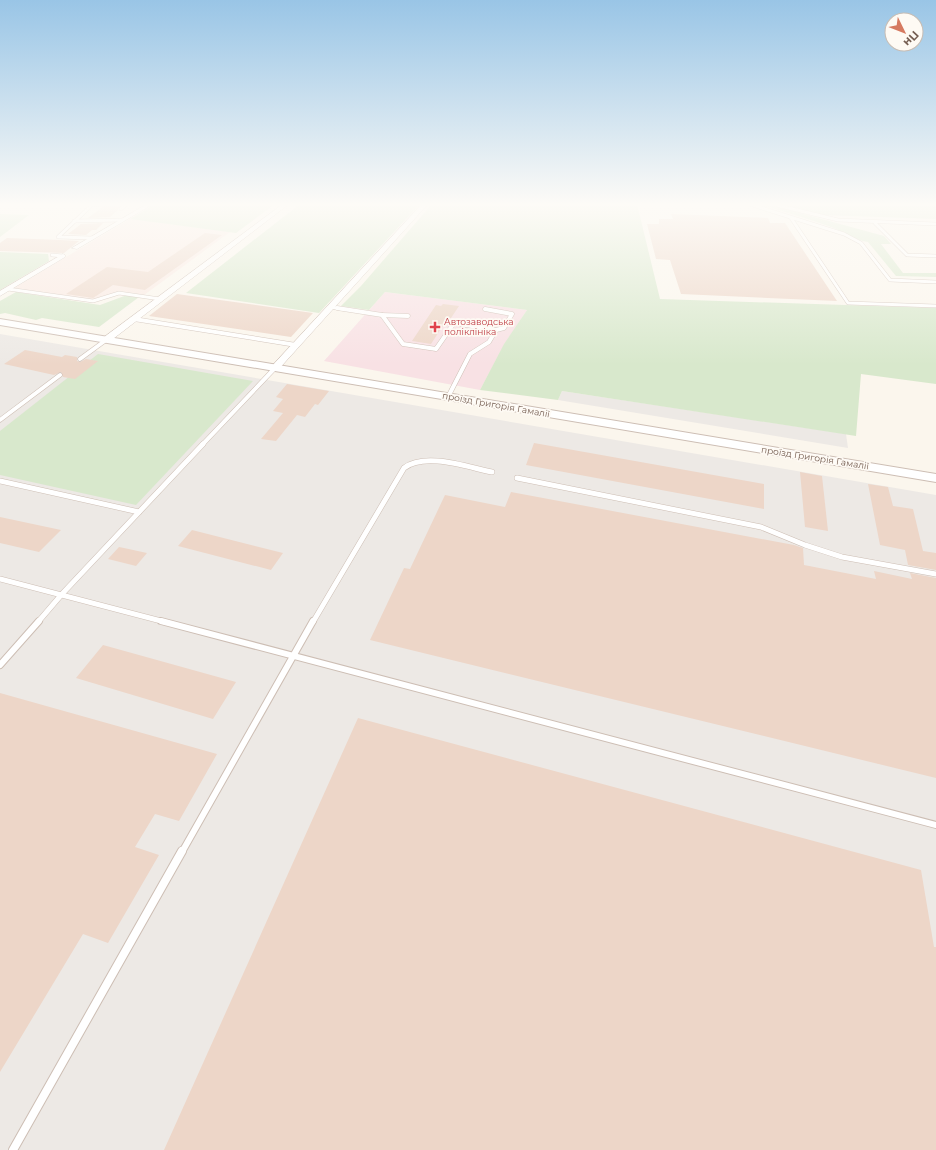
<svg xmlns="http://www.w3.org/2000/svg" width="936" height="1150" font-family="Montserrat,sans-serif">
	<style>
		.commercial { fill: #fae9e2 }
		.industrial { fill: #ede9e5 }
		.medical { fill: #f8e1e4 }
		.green { fill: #d8e8cc }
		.building { fill: #edd6c8 }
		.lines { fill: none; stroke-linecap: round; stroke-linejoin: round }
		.service-far4-casing { stroke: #cdbeb4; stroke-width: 4 }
		.service-far3-casing { stroke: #cdbeb4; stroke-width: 5 }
		.service-far2-casing { stroke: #cdbeb4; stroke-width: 6 }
		.service-far1-casing { stroke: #cdbeb4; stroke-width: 8 }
		.service-casing { stroke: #cdbeb4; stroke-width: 10 }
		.minor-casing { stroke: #cdbeb4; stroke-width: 1 }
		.tertiary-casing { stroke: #cdbeb4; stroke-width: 2 }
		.primary-casing { stroke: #d8d2cf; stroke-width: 2 }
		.service-far4 { stroke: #fff; stroke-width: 3 }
		.service-far3 { stroke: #fff; stroke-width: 4 }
		.service-far2 { stroke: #fff; stroke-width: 5 }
		.service-far1 { stroke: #fff; stroke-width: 6 }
		.service { stroke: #fff; stroke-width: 8 }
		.minor { fill: #fff; fill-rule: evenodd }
		.tertiary { fill: #fff; fill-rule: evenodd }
		.primary { fill: #f1d8ae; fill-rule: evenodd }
		.health-dot { fill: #e0444e; stroke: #fefaf4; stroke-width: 1.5 }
		.labels { text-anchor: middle; stroke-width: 3.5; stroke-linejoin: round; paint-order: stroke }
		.far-health-label { font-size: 9px; fill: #be3a42; stroke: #fefaf4; text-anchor: start }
		.far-street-label { font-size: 9px; fill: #755e52; stroke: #fefaf4 }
	</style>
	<rect width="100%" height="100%" fill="#fbf6ed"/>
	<!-- commercial -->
	<path class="commercial" d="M130 219 230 232 144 295 121 291 95 300 14 288Z"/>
	<!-- industrial -->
	<g class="industrial">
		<path d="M0 334 936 495V1150H0Z"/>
		<path d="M562 391 846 434 848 448 558 400Z"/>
	</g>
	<!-- medical -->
	<path class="medical" d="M385 292 527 310 504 345 480 390 324 361Z"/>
	<!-- green -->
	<g class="green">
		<path d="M155 204H275L236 233 130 219Z"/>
		<path d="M300 204H420L319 313 186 293Z"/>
		<path d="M432 204H637L660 299 936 308V384L861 374 856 436 562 391 558 400 480 390 504 344 527 310 385 292 369 310 341 306 361 286Z"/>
		<path d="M758 204H767L884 236 891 244H881L903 273H936V277L896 276 868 242C857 241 843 231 831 227 807 218 782 211 758 204Z"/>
		<path d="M785 204 936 206V219L822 215 789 207Z"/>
		<path d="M0 214 29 215 0 237Z"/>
		<path d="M0 252 48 254 49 261 0 290Z"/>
		<path d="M16 292 100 305 127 295 139 297 99 327 42 318 36 320 5 313 0 314V301Z"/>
		<path d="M98 354 253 381 136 505 0 475V431Z"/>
	</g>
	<!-- building -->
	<g class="building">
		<path d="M105 205 119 207 118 210 110 217 88 218Z"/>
		<path d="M671 214 768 218 770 223H785L837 301 681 294 670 260 656 259 647 224H659V219H673Z"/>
		<path d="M103 223 96 230H92L86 235 68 234 81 224Z"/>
		<path d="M205 233 222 235 145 290 113 285 93 298 66 294 107 267 148 272Z"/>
		<path d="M7 238 61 240 79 241 64 253 0 251V243Z"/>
		<path d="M177 294 313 313 291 337 149 316Z"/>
		<path d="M443 304 459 306 451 318H448L431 344 412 341 436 305 441 306Z"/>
		<path d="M25 350 62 357 65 355 77 357V361L80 362 86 359 98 361 75 379 63 377 61 372 54 375 4 364Z"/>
		<path d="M287 384 329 391 318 405 315 404 305 417 297 415 276 441 261 439 283 413 273 411 283 399 276 397Z"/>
		<path d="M534 443 764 484V509L526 465Z"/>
		<path d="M800 472 822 476 828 531 805 527Z"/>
		<path d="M868 484 888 487 893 506 913 509 923 551 936 553V570L908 565 905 550 880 545Z"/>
		<path d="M511 492 794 545 803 548 804 565 876 579 874 571 912 579 910 573 936 578V778L370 640 404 568 410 569 445 495 505 507Z"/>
		<path d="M0 517 61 530 39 552 0 543Z"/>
		<path d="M192 530 283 553 271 570 178 546Z"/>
		<path d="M119 547 124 548 147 553 136 566 108 559Z"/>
		<path d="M103 645 236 682 213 719 76 678Z"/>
		<path d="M0 693 217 754 179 821 155 814 135 847 159 855 108 943 83 934 0 1072Z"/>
		<path d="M358 718 921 870 934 947H936V1150H164Z"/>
	</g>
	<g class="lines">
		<!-- service-far4 casing -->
		<g class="service-far4-casing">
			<g id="service-far4">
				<path d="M114 204H126L121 209"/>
				<path d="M749 204 844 234 861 243 890 280 936 282"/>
				<path d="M772 204 838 220 936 224"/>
				<path d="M791 218 848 303 936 306"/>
				<path d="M74 221 122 220"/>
				<path d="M875 223 907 255 936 256"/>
				<path d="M92 238 58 237 92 205 102 204"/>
				<path d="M52 255 63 256"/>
				<path d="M8 289 93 301 119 293 160 299"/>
				<path d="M330 307 343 309"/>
			</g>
		</g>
		<!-- service-far3 casing -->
		<g class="service-far3-casing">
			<g id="service-far3">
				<path d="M337 308 382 315 403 344 436 349 454 323 496 330"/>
				<path d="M382 315 408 316"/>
				<path d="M134 319 296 345"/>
				<path d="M80 359 106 340"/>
				<path d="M448 397 470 354 489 342 496 330 504 328 512 314 485 309"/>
				<path d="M0 420 60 375"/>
				<path d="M202 445 275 368"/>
			</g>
		</g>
		<!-- service-far2 casing -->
		<g class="service-far2-casing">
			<g id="service-far2">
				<path d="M517 478 761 527 805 545 842 557 936 574"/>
				<path d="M0 481 139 512"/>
				<path d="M0 579 165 622"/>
				<path d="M38 622 62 594 203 444"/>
				<path d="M313 622 404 468C425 452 467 467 492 472"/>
			</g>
		</g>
		<!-- service-far1 casing -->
		<g class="service-far1-casing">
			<g id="service-far1">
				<path d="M161 621 936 825"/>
				<path d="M0 665 39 621"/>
				<path d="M182 852 313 621"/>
			</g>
		</g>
		<!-- service casing -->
		<g class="service-casing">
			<path id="service" d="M13 1150 182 851"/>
		</g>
		<!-- minor casing -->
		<g class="minor-casing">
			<g id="minor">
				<path d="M147 204H153L77 249 72 248Z"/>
				<path d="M283 204H289L109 342H103V338Z"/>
				<path d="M422 204H428L278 370H272V366Z"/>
				<path d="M63 254 65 255V257L0 296V291Z"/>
			</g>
		</g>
		<!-- tertiary casing -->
		<g class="tertiary-casing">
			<path id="tertiary" d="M0 319 936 474V482L0 325Z"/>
		</g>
		<!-- primary casing -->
		<g class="primary-casing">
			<path id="primary" d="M931 204H936V207L932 206Z"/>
		</g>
		<!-- service-far4 -->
		<use href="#service-far4" class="service-far4"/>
		<!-- service-far3 -->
		<use href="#service-far3" class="service-far3"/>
		<!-- service-far2 -->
		<use href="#service-far2" class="service-far2"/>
		<!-- service-far1 -->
		<use href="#service-far1" class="service-far1"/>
		<!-- service -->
		<use href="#service" class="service"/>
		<!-- minor -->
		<use href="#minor" class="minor"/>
		<!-- tertiary -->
		<use href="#tertiary" class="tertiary"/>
		<!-- primary -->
		<use href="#primary" class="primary"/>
	</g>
	<!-- sky -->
	<linearGradient id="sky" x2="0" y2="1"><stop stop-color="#99c5e6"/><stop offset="0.56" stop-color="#fdfbf7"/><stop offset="1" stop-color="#fdfbf7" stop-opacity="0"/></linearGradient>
	<rect width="936" height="365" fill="url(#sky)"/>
	<!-- markers -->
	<path class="health-dot" d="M433 321h4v4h4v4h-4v4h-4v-4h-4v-4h4z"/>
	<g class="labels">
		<!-- far-health labels -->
		<g class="far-health-label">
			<text x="444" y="325">Автозаводська<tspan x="444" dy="10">поліклініка</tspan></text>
		</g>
		<!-- far-street labels -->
		<g class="far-street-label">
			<text transform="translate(496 405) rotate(10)" y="3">проїзд Григорія Гамалії</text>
			<text transform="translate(815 458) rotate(9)" y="3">проїзд Григорія Гамалії</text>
		</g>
	</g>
	<!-- north arrow -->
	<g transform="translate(904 32) rotate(133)"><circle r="19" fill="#fefaf4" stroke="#c7bcb3"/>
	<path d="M0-3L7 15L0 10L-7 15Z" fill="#d67a61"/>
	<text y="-6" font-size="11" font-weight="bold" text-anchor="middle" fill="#755e52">Пн</text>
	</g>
</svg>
